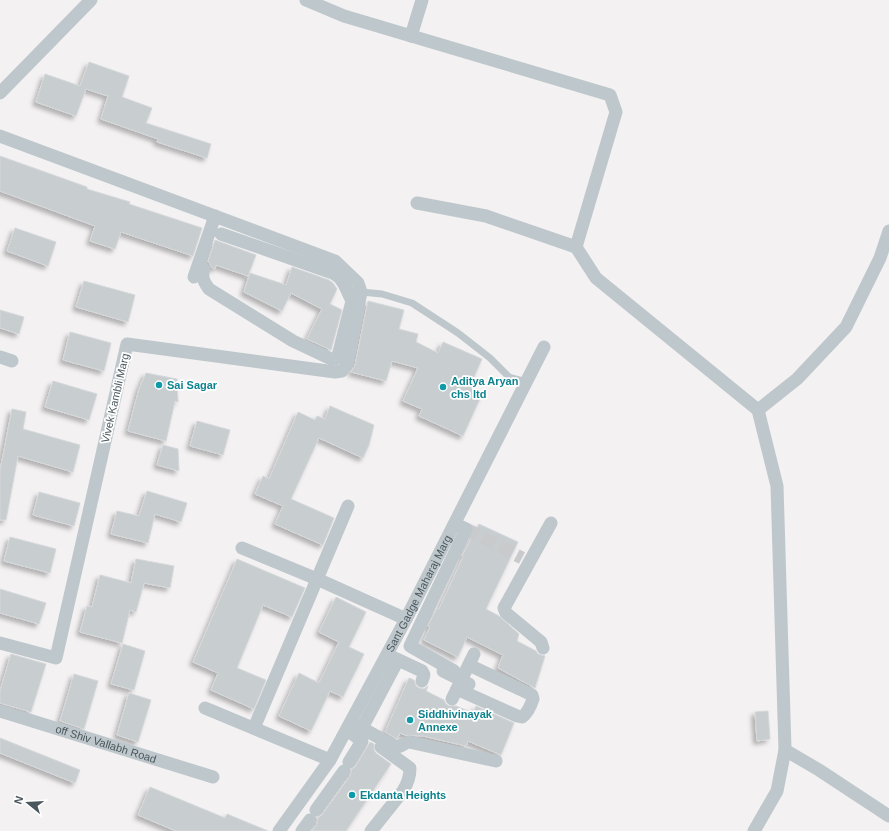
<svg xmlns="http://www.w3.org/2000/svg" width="889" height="831" font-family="Arial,sans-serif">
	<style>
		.building { fill: #c8cdcf; stroke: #d5d8db; filter: url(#shadow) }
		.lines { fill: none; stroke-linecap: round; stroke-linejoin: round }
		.minor-tunnel { stroke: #c9cacc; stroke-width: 13; stroke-dasharray: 13 6; stroke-linecap: butt }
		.service { stroke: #bec7cc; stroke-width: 7 }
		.minor { stroke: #bec7cc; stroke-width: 13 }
		.culture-dot { fill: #0f9aa8; stroke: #fff; stroke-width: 1.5 }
		.labels { text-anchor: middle; stroke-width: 3.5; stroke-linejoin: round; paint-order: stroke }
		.culture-label { font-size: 11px; font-weight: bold; fill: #0d838f; stroke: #fff; text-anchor: start }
		.street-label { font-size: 11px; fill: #4a575c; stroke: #fff }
	</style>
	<defs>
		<filter id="shadow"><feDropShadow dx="-3.5" dy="3.5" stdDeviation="2" flood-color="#0004"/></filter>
	</defs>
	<rect width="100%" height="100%" fill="#f3f1f1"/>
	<!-- building -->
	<g class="building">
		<path d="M89 62 129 76 122 97 152 108 146 123 211 144 207 158 157 142 158 139 101 119 108 96 86 89 76 116 36 102 45 74 80 86Z"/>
		<path d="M0 156 87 187V189L130 202 129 204 202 228 193 256 121 232 115 249 90 241 95 226 0 191Z"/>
		<path d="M15 228 56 242 48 266 7 251Z"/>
		<path d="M215 240 256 255 248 276 216 265 215 269 212 268 210 264 208 262Z"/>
		<path d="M292 267 329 280 333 283 337 289 330 304 342 310 331 350 307 339 322 309 291 293 282 311 244 292 250 273 286 285Z"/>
		<path d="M84 281 135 295 128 322 76 307Z"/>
		<path d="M368 301 404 310 399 329 418 334 416 342 438 353 443 342 482 359 470 386 483 392 463 436 419 416 422 409 403 401 418 368 392 361 386 381 351 372 355 366Z"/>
		<path d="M0 310 24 317 19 334 0 328Z"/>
		<path d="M70 332 111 343 104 371 63 360Z"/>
		<path d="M146 373 177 379 178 402 175 401 166 441 128 431 139 389Z"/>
		<path d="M53 381 97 394 89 420 45 407Z"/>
		<path d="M330 406 374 425 369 445 363 458 319 438 291 499 334 518 323 545 275 524 283 506 255 494 263 476 269 479 298 412 315 420 317 416 325 419Z"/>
		<path d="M12 409 26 412 23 429 80 445 73 472 18 456 6 520H0V471Z"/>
		<path d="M197 421 230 430 223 455 190 446Z"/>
		<path d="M163 445 178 449 179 471 157 465Z"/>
		<path d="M147 491 187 503 181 522 155 514 148 543 111 534 117 511 139 516Z"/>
		<path d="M39 492 80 503 74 526 33 515Z"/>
		<path d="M479 524 518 542 486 609 499 616 519 634 517 641 536 651 538 654 545 656 535 688 498 668 503 655 467 637 458 657 424 640 430 627 428 626 437 608 439 609 463 557 462 556Z"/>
		<path d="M10 537 56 549 50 573 4 561Z"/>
		<path d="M136 559 174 566 170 588 144 583 136 612 130 610 122 643 80 632 87 606 92 607 100 575 131 583Z"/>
		<path d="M237 559 305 588 292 617 263 605 237 668 266 680 254 709 211 690 218 673 193 662Z"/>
		<path d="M0 589 46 603 39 624 0 613Z"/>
		<path d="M336 597 366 612 349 647 364 654 343 697 330 691 311 731 279 716 299 673 319 683 339 642 319 632Z"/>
		<path d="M123 644 145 651 134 690 111 684Z"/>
		<path d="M11 654 46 664 31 712 0 703V691Z"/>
		<path d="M74 674 98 681 84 729 60 721Z"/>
		<path d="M409 678 414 680 416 686 419 688 424 689 428 686 426 691 444 700 446 704 449 706H456L473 713 476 706 514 723 501 755 468 741 466 746 423 736 405 735 400 733 397 739 385 732Z"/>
		<path d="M129 693 151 700 138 742 117 735Z"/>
		<path d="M768 711 770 739 757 741 755 712Z"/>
		<path d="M0 738 80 770 75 783 0 753Z"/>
		<path d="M370 742 374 744V750L376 753 391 764 346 831H312L317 824 318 818 322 815 350 776 352 769 356 766Z"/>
		<path d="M150 787 225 818 227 814 268 831H176L138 815Z"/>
	</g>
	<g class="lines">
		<!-- minor-tunnel -->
		<path class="minor-tunnel" d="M466 529 522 558"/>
		<!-- service -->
		<path class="service" d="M361 292 382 294 412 303 458 333 490 358 509 377 527 382"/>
		<!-- minor -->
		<g class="minor">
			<path d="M306 0 344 16 610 95 616 112 576 247 596 278 758 410 777 486 785 750 777 791 754 831"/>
			<path d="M411 36 422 0"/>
			<path d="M0 93 91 0"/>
			<path d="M0 136 335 261 358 283 361 292 347 364 342 371 335 372 127 344 56 658 0 643"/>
			<path d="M417 203 486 216 576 247"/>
			<path d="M204 269C201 277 204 282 209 289L293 341 331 359H335L338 356 352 301 344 284 339 277 333 273 221 234"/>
			<path d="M194 277 215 216"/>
			<path d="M0 357 12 361"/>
			<path d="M758 410 797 379 846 327 880 258 889 231"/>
			<path d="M242 548 317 579 406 619"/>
			<path d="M543 648 541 642 506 613 504 608 551 523"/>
			<path d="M390 656 422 671 424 675 422 681"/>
			<path d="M443 671 469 684"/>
			<path d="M454 671 410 646 466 529 455 524"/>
			<path d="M457 689 517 716 522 717C528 713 531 705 533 699L532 695 469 665"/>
			<path d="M452 699 474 654"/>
			<path d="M205 708 330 760"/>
			<path id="s1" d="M0 711 213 777"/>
			<path d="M351 722 396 747C401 747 404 743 409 742L496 761"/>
			<path d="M254 728 348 506"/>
			<path d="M362 728 398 660"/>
			<path d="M347 730 362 741 349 762"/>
			<path d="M785 750 819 770 889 816"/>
			<path d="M316 810 344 771"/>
			<path id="s2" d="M279 831 330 760 406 619 544 347"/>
			<path d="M302 831 310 820"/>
			<path d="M371 831 403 791C408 783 410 777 410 768L381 747"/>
		</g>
	</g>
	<!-- markers -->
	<g class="culture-dot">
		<circle cx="159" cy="385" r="4"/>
		<circle cx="443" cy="387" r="4"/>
		<circle cx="410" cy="720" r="4"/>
		<circle cx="352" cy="795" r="4"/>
	</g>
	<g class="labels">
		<!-- culture labels -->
		<g class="culture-label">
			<text x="451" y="385">Aditya Aryan<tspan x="451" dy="13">chs ltd</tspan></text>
			<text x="167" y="389">Sai Sagar</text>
			<text x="418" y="718">Siddhivinayak<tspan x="418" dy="13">Annexe</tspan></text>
			<text x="360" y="799">Ekdanta Heights</text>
		</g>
		<!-- street labels -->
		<g class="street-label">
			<text transform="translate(115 398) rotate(-77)" y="4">Vivek Kambli Marg</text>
			<text dy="4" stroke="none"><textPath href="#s2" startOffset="276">Sant Gadge Maharaj Marg</textPath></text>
			<text dy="4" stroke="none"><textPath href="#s1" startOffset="111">off Shiv Vallabh Road</textPath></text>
		</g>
	</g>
	<!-- north arrow -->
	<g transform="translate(28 803) rotate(288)" stroke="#ffffff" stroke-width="3" paint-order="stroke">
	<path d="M0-3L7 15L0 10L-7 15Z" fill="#4a575c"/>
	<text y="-6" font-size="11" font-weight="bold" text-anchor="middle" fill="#4a575c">N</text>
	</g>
</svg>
